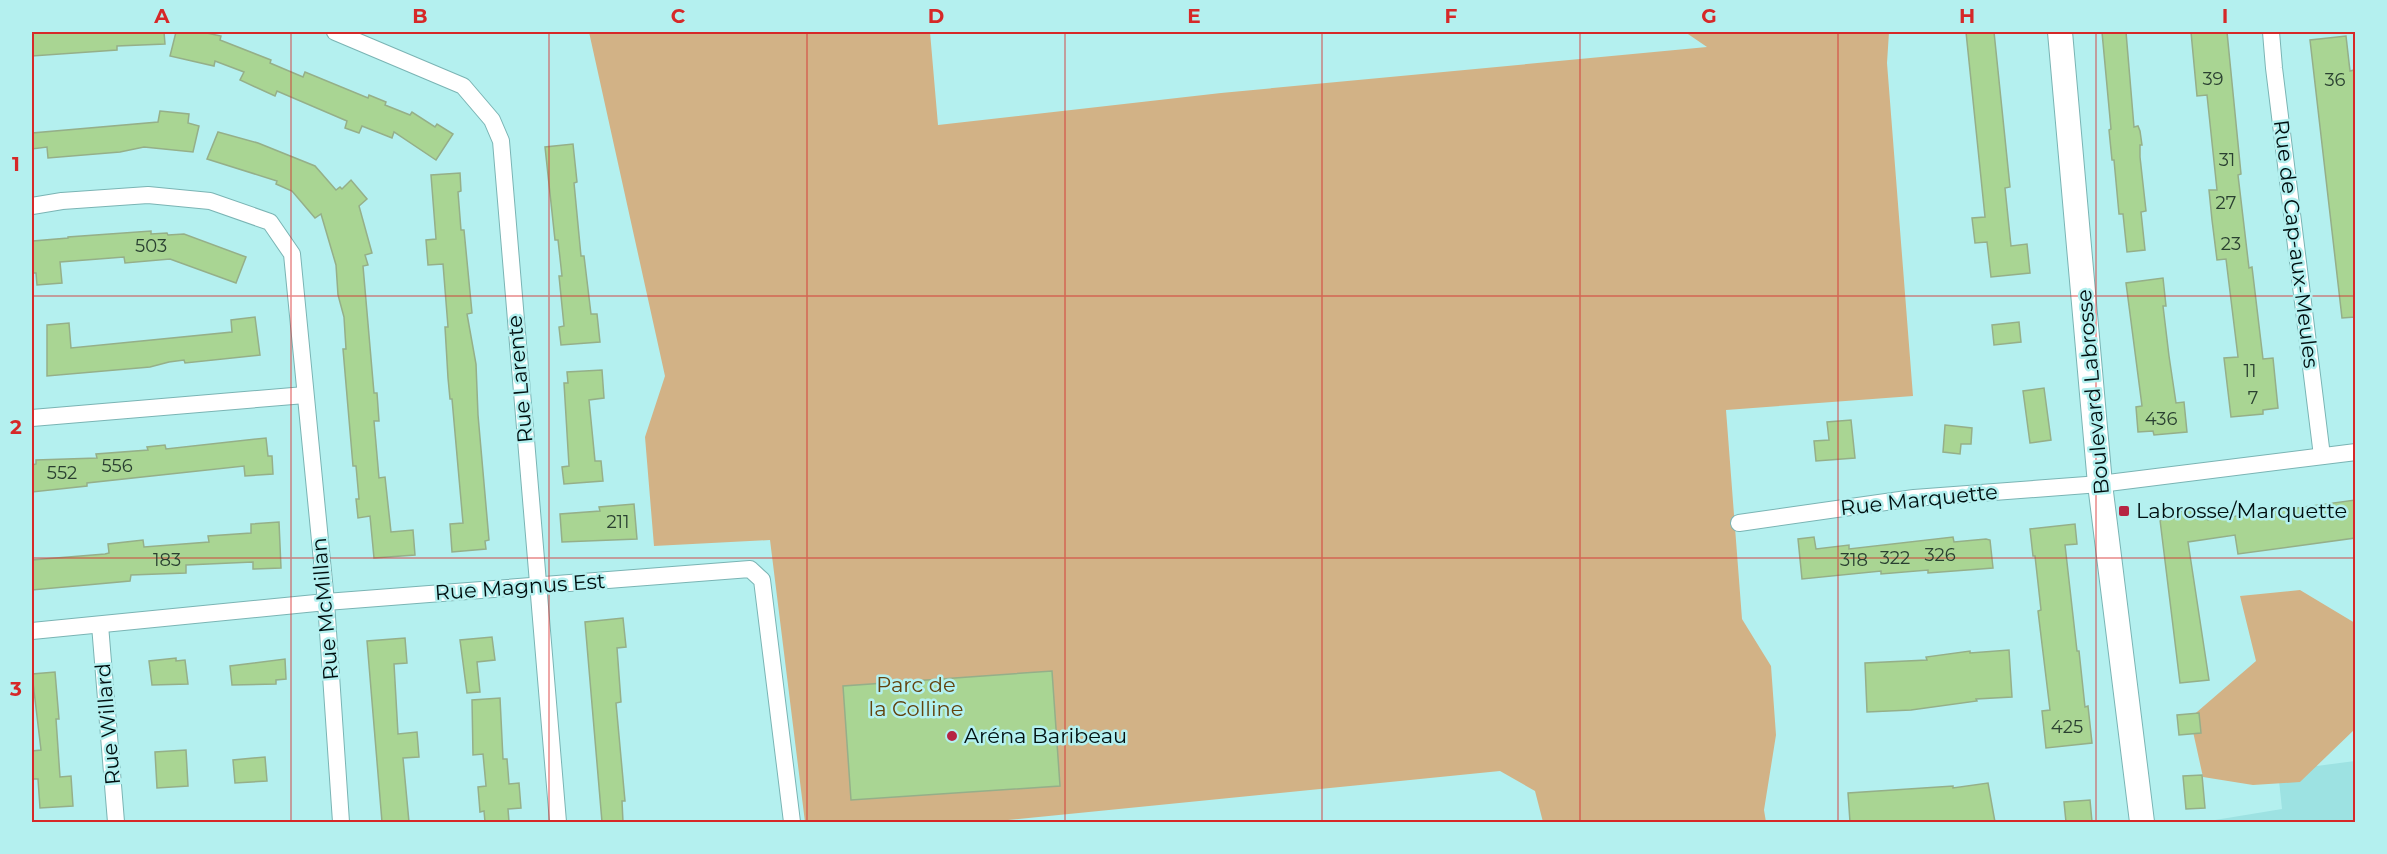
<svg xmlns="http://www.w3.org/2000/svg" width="2387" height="854" font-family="Montserrat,sans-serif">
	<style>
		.built { fill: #9de2e2 }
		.green { fill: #d2b286 }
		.building { fill: #a9d593; stroke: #95af89; stroke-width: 1.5 }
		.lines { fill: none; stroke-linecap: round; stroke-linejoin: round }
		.street-casing { stroke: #7ab4b4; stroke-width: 18 }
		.secondary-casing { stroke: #7ab4b4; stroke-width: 26 }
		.street { stroke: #fff; stroke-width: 16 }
		.secondary { stroke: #fff; stroke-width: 24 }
		.grid { fill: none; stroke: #d62828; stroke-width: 1.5; stroke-opacity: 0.55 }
		.poi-dot { fill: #b62443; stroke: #b4f0ef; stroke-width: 2 }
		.labels { text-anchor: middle; stroke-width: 5; stroke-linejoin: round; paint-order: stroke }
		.number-label { font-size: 18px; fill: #2a4031 }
		.street-label { font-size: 21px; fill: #000f10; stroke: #b4f0ef }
		.poi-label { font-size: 21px; fill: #000f10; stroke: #b4f0ef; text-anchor: start }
		.park-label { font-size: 21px; fill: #62420d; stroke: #b4f0ef }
		.neatline { fill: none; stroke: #d62828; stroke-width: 2 }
		.grid-label { font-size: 20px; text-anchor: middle; font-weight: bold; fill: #d62828 }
	</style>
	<rect width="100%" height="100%" fill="#b4f0ef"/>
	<!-- built -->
	<path class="built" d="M2355 761V822H2203L2282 809 2278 771Z"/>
	<!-- green -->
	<g class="green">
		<path d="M589 32H930L938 125 1221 93 1707 47 1685 32H1889L1887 63 1913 396 1726 410 1742 619 1771 666 1776 735 1764 810 1766 822H1543L1535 791 1500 771 988 822H805L770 540 654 546 645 437 665 376Z"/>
		<path d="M2300 590 2355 623V729L2300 782 2253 785 2203 777 2190 718 2256 661 2240 596Z"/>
	</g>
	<!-- building -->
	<g class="building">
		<path d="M32 32H164L165 44 117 46V50L32 56Z"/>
		<path d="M176 32H202L221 36 220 40 271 60 270 63 303 77 305 72 368 98 369 95 386 102 385 105 410 115 412 112 435 127 437 124 453 134 436 160 394 132 392 138 362 126 359 133 345 128 347 121 277 91 275 96 240 80 244 72 215 61 214 66 170 56Z"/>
		<path d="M1966 32H1994L2010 187 2005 188 2011 246 2027 244 2030 273 1991 277 1987 242 1975 243 1972 218 1985 217Z"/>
		<path d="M2102 32H2126L2134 127 2138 126 2140 131 2142 145H2140V157L2146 211 2141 212 2145 250 2127 252 2123 214H2119L2114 160H2112L2109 130 2111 129Z"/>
		<path d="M2191 32H2227L2241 174 2238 175 2249 268 2252 267 2263 359 2273 358 2278 408 2263 410V414L2231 417 2224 358 2238 357 2226 259 2217 260 2212 220 2209 190H2217L2207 95 2197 96Z"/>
		<path d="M2346 36 2350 71 2354 70 2355 86V317L2342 318 2310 40Z"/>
		<path d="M160 111 189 114 188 123 199 126 193 152 144 147 120 152 48 158 47 147 32 149V133L158 122Z"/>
		<path d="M218 132 258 143 315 166 336 190 340 187 342 189 351 180 367 199 359 206 372 253 365 255 368 265 363 266 374 393H377L379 421H374L379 478 385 477 391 532 413 530 415 555 374 558 370 516 358 518 356 499H359L356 466H353L343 349H346L344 317 338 295 336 265 321 214 315 218 292 191 276 184 277 181 207 159Z"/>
		<path d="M573 144 577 182 574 183 581 256H584L591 314H597L600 342 561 345 559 327 564 326 559 276H562L558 240H555L545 147Z"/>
		<path d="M460 173 461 191 458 192 461 230H464L472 313 467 314 476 364 478 415 489 540 485 541 486 549 452 552 450 524 463 523 452 399H450L448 378 445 327H448L443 264 428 265 426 240 436 239 431 175Z"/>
		<path d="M151 231V234L167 233 168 235 184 234 246 257 236 283 170 259 125 263 124 257 60 262 62 283 37 285 36 273H32L33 241 68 238V237Z"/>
		<path d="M2163 278 2166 306H2163L2169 356 2176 403 2184 402 2187 432 2154 435 2153 431 2138 432 2136 407 2142 406 2126 283Z"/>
		<path d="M255 317 260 355 185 363 184 360 169 362 150 367 47 376V325L69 323 71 348 232 332 231 320Z"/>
		<path d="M2019 322 2021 342 1994 345 1992 325Z"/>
		<path d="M602 370 604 398 589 400 595 461H601L603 481 564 484 562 467 569 466 564 383H568L567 372Z"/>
		<path d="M2044 388 2051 440 2030 443 2023 391Z"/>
		<path d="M1851 420 1855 458 1816 461 1814 441 1829 440 1827 422Z"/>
		<path d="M1945 425 1972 428 1971 444H1961L1960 454 1943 452Z"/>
		<path d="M266 438 268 456H272L273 474 245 476 244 466 87 483V486L32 492V465L36 464V460L97 458 96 454 148 450 147 447 165 445 166 449Z"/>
		<path d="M2355 500V538L2238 554 2235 535 2188 542 2209 680 2180 683 2160 520 2177 518 2176 512 2196 509 2197 514 2207 513 2208 520Z"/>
		<path d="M634 504 637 539 562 542 560 514 600 511 599 507Z"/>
		<path d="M279 522 281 568 253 569V562L186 565V573L131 575 130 581 32 590V560L105 554 109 553 108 544 143 540 144 547 209 542 208 536 251 533V524Z"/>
		<path d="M2075 524 2077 544 2065 545 2077 651H2079L2085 707 2088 706 2092 743 2046 748 2042 711 2050 710 2038 611 2041 610 2035 556H2033L2030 529Z"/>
		<path d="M1814 537 1816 549 1849 545V549L1953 537 1954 542 1986 539 1990 540 1993 568 1928 573V570L1881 574V571L1802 579 1798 539Z"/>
		<path d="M623 618 626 647 617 648 621 702 616 703 625 801H622L623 822H602L585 622Z"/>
		<path d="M492 637 495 660 477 662 480 692 467 693 460 640Z"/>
		<path d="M405 638 407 663 394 664 398 734 417 732 419 757 403 758 409 822H382L367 641Z"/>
		<path d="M2009 650 2012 697 1976 699 1977 701 1911 710 1867 712 1865 663 1927 660 1926 657 1970 651V653Z"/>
		<path d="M176 658V661L185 660 188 684 152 685 149 661Z"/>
		<path d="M285 659 286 679 276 680V684L232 685 230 666Z"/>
		<path d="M1052 671 1060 786 851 800 843 686Z"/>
		<path d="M55 672 59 719H56L60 777 71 776 73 806 40 808 38 779H32V751L41 750 32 674Z"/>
		<path d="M500 698 503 759H507L509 784 519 783 521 808 508 809 509 822H485L484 811 480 812 478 787 486 786 483 754 473 755 472 700Z"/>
		<path d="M2199 713 2201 733 2179 735 2177 715Z"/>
		<path d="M186 750 188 786 157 788 155 752Z"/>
		<path d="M265 757 267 781 235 783 233 760Z"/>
		<path d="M2202 775 2205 808 2186 809 2183 776Z"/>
		<path d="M1988 783 1995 822H1850L1848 793 1953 786V788Z"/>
		<path d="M2090 800 2092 822H2066L2064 802Z"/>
	</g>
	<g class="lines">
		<!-- street casing -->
		<g class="street-casing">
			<g id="street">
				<path d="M335 32 463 86 492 120 501 141 558 822"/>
				<path d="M2271 32 2274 68 2322 456"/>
				<path d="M32 206 62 201 148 195 210 201 270 222 292 254 326 602 341 822"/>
				<path d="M32 418 305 395"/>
				<path d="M1739 523 1914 498 2100 484 2356 452"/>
				<path d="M100 625 116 822"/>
				<path d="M32 631 326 602 750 569 762 580 792 822"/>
			</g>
		</g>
		<!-- secondary casing -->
		<g class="secondary-casing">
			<path id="secondary" d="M2060 32 2100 484 2142 822"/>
		</g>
		<!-- street -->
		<use href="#street" class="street"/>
		<!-- secondary -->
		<use href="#secondary" class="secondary"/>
	</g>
	<!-- grid -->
	<path class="grid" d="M291 32V822M549 32V822M807 32V822M1065 32V822M1322 32V822M1580 32V822M1838 32V822M2096 32V822M32 296H2356M32 558H2356"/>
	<!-- markers -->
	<g class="poi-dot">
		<rect x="2118" y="505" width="12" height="12" rx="3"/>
		<circle cx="952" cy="736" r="6"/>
	</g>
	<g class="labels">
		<!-- number labels -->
		<g class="number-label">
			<text x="2213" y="85">39</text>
			<text x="2335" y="86">36</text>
			<text x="2227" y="166">31</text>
			<text x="2226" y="209">27</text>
			<text x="2231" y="250">23</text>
			<text x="151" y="252">503</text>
			<text x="2250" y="377">11</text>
			<text x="2253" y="404">7</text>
			<text x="2161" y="425">436</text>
			<text x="117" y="472">556</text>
			<text x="62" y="479">552</text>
			<text x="618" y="528">211</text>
			<text x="1940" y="561">326</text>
			<text x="1895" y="564">322</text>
			<text x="167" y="566">183</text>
			<text x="1854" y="566">318</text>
			<text x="2067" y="733">425</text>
		</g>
		<!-- street labels -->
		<g class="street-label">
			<text transform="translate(2296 244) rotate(83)" y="7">Rue de Cap-aux-Meules</text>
			<text transform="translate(520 379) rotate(-95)" y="7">Rue Larente</text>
			<text transform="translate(2093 392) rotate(-95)" y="7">Boulevard Labrosse</text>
			<text transform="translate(1919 500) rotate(-6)" y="7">Rue Marquette</text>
			<text transform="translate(520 587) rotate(-4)" y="7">Rue Magnus Est</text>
			<text transform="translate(325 609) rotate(-95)" y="7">Rue McMillan</text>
			<text transform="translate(108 724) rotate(-95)" y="7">Rue Willard</text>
		</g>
		<!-- poi labels -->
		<g class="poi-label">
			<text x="2136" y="518">Labrosse/Marquette</text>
			<text x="964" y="743">Aréna Baribeau</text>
		</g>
		<!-- park labels -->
		<g class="park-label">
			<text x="916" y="692">Parc de<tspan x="916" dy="24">la Colline</tspan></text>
		</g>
	</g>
	<!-- border -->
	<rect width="2387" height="854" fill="none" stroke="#b4f0ef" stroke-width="66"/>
	<rect x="33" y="33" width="2321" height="788" class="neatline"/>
	<g class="grid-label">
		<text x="162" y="23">A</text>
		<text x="420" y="23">B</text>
		<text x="678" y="23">C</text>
		<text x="936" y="23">D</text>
		<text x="1194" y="23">E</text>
		<text x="1451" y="23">F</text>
		<text x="1709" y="23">G</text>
		<text x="1967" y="23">H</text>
		<text x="2225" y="23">I</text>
		<text x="16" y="171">1</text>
		<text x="16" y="434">2</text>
		<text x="16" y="696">3</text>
	</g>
</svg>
